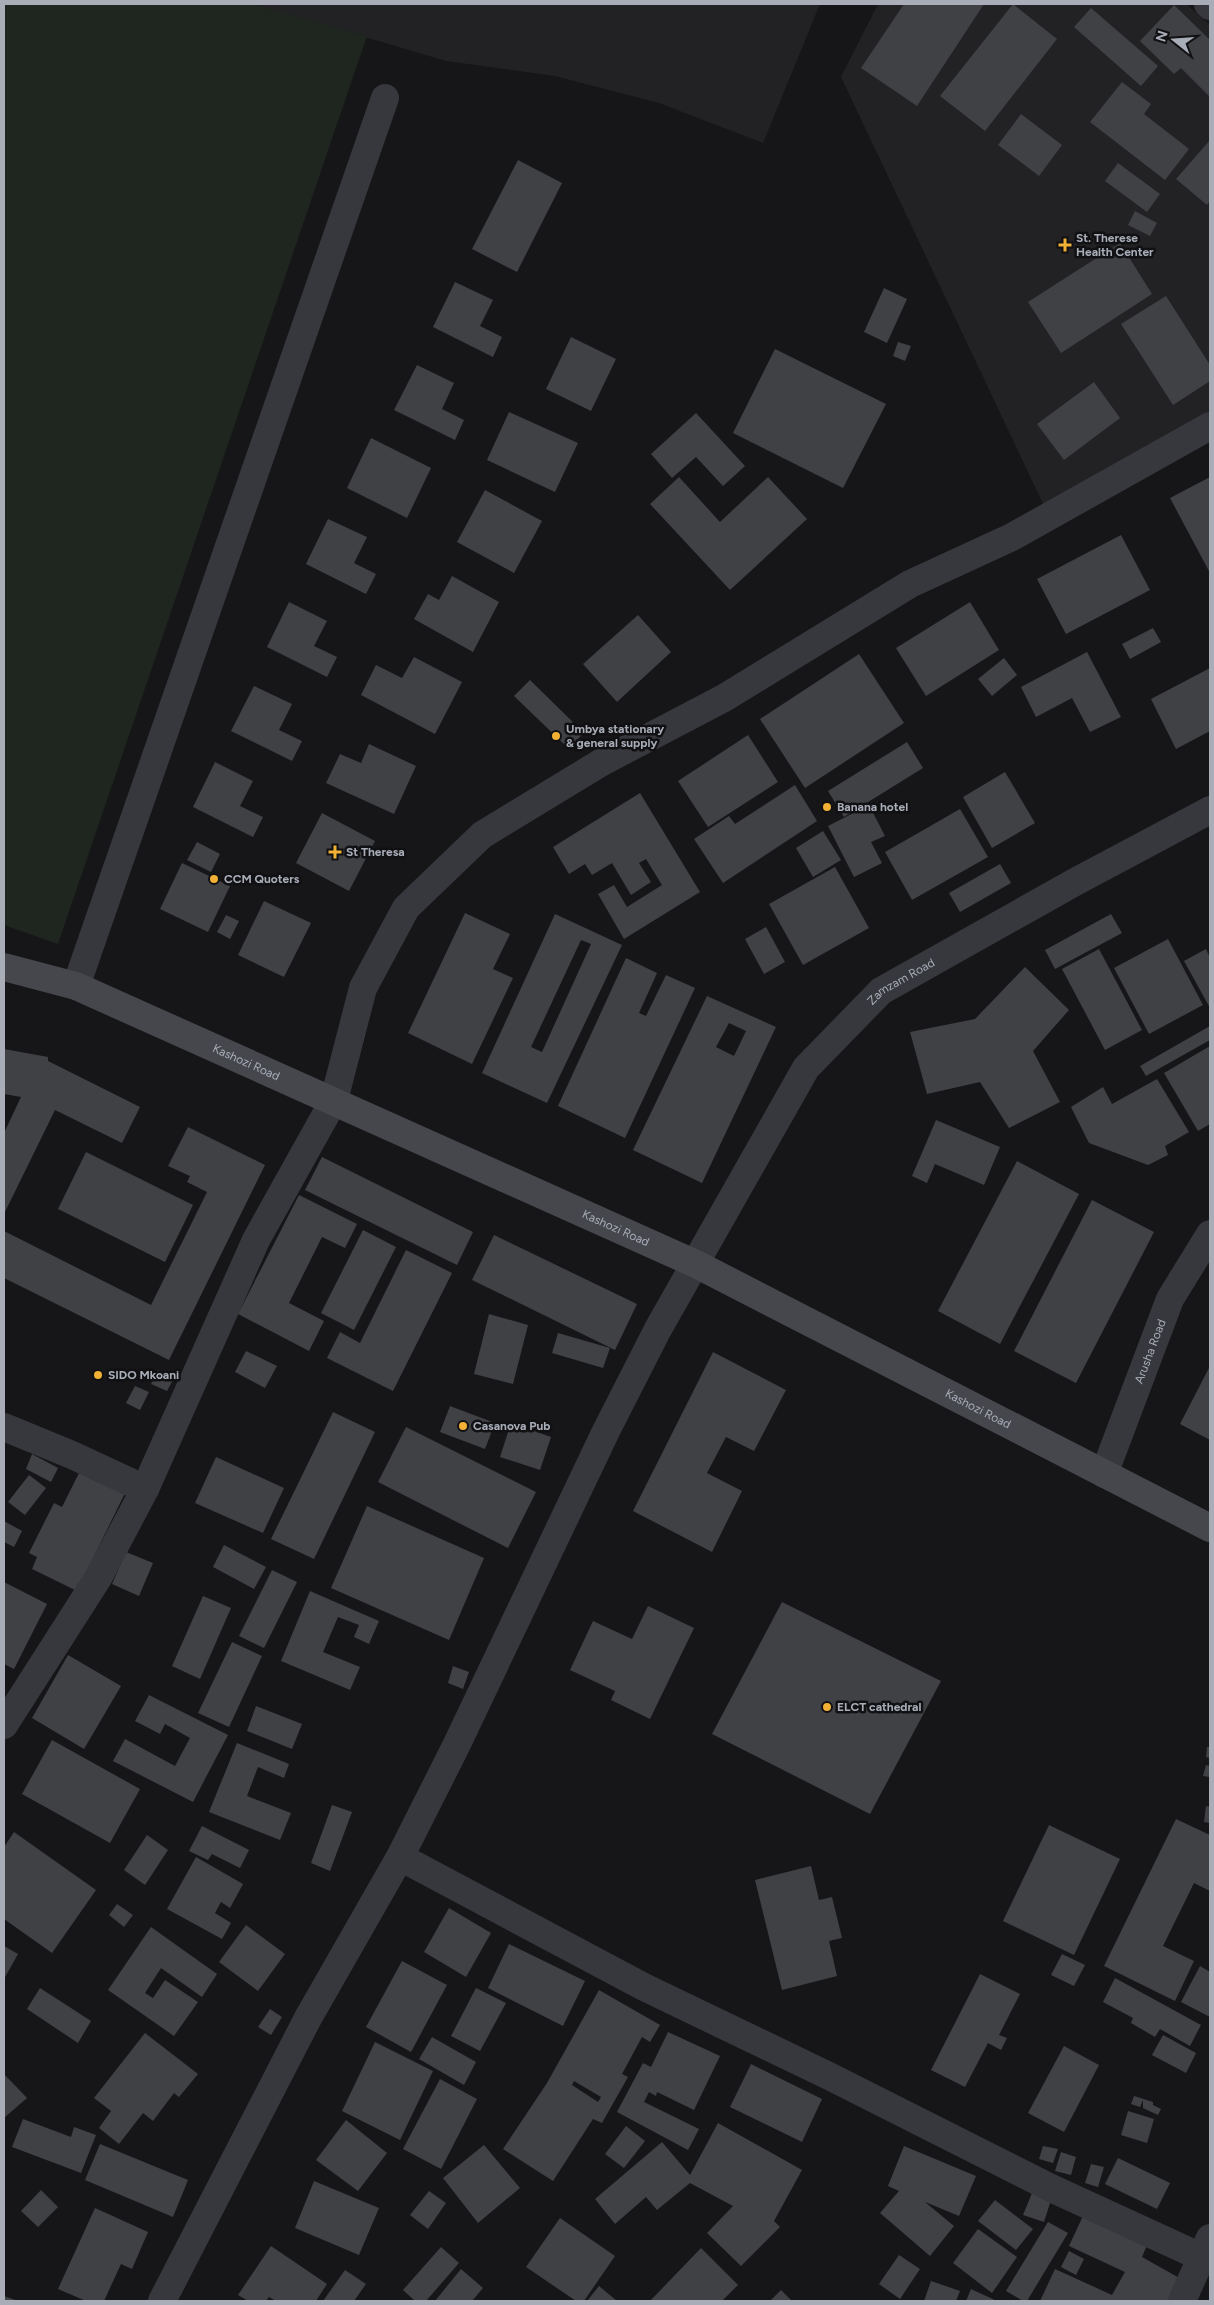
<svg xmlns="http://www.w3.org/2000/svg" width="1214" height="2305" font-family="Figtree,sans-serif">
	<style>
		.built { fill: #222225 }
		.green { fill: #1e261f }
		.building { fill: #404145; fill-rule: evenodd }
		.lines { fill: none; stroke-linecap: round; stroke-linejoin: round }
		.minor { stroke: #37383d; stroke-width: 28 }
		.secondary { stroke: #45474d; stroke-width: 28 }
		.poi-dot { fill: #f2b134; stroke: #111113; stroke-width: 2 }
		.labels { text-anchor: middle; stroke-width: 5; stroke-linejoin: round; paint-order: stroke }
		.poi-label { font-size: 12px; font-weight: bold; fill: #a8adb8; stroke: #111113; text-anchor: start }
		.street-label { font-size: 12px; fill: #a8adb8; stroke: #111113 }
	</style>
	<rect width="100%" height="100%" fill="#161618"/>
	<!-- built -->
	<g class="built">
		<path d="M253 4H820L763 143 659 103 555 76 446 61Z"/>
		<path d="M878 4H1186L1210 25V414L1046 510 841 77Z"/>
	</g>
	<!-- green -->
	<path class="green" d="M4 4H253L367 36 58 944 4 925Z"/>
	<!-- building -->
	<g class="building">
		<path d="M904 4H984L917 106 861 68Z"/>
		<path d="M1013 4 1057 39 985 131 940 96Z"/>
		<path d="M1174 5 1210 40V97L1181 68 1174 74 1140 41Z"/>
		<path d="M1091 8 1158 66 1141 86 1074 27Z"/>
		<path d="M1122 82 1151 104 1144 114 1189 149 1165 180 1090 122Z"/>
		<path d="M1021 114 1062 145 1039 176 998 145Z"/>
		<path d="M1210 140V201L1207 205 1176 179Z"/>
		<path d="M518 160 562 183 517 272 472 249Z"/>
		<path d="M1118 163 1160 194 1147 212 1105 181Z"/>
		<path d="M1135 211 1157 223 1150 236 1128 225Z"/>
		<path d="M1120 243 1152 294 1061 353 1028 302Z"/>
		<path d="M455 282 493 300 480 326 502 337 493 357 433 327Z"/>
		<path d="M884 288 907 299 887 343 864 332Z"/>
		<path d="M1166 296 1210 365V381L1173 405 1121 324Z"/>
		<path d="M571 337 616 359 591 411 546 389Z"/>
		<path d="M898 342 911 346 905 361 893 356Z"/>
		<path d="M775 349 886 404 843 488 733 433Z"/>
		<path d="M417 365 454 383 442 409 464 420 455 440 394 410Z"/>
		<path d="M1094 382 1120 418 1064 460 1037 424Z"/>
		<path d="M509 412 578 443 555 492 487 460Z"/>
		<path d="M696 413 745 466 723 486 696 457 672 478 651 454Z"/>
		<path d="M371 438 431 468 407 518 347 488Z"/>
		<path d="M679 477 720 522 768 477 807 519 730 590 650 504Z"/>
		<path d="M1210 477V573L1170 498Z"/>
		<path d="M485 490 542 521 514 573 457 542Z"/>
		<path d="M328 519 367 537 354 563 376 574 366 594 306 564Z"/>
		<path d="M1121 535 1150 590 1066 634 1037 579Z"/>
		<path d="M452 576 499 602 473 652 414 619 428 594 439 600Z"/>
		<path d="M289 602 327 621 314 646 337 657 327 677 267 647Z"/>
		<path d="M970 602 999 650 926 696 896 648Z"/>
		<path d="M638 615 671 652 617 702 583 664Z"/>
		<path d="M1153 628 1161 642 1130 659 1122 644Z"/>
		<path d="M1087 652 1121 717 1090 732 1072 698 1036 717 1021 687Z"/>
		<path d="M859 654 904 723 805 788 760 719Z"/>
		<path d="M414 657 462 682 435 734 361 695 376 665 402 678Z"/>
		<path d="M1004 658 1017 675 992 696 978 679Z"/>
		<path d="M1210 668V731L1176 749 1151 699Z"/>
		<path d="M530 680 584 733 568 748 514 696Z"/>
		<path d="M254 686 292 704 279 730 302 741 292 761 231 731Z"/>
		<path d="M748 735 778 782 708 827 678 781Z"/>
		<path d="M907 742 923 768 844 817 828 791Z"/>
		<path d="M369 744 416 766 394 814 326 783 340 754 361 763Z"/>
		<path d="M215 762 253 781 240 806 263 817 253 837 193 807Z"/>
		<path d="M1005 772 1035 823 992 848 963 797Z"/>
		<path d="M795 785 817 821 723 883 694 839 729 816 735 824Z"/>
		<path d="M640 793 700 892 624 939 598 894 614 885 627 907 662 885 646 859 639 863 651 882 631 895 612 863 592 875 585 864 569 874 553 847Z"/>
		<path d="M869 805 885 836 871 842 882 863 854 877 828 826Z"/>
		<path d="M960 809 988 857 912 900 885 852Z"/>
		<path d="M322 813 375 841 349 891 296 863Z"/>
		<path d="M823 831 841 860 813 877 796 848Z"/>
		<path d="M197 842 220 854 211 872 187 860Z"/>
		<path d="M182 863 230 886 208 932 160 909Z"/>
		<path d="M1000 864 1011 883 960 912 949 893Z"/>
		<path d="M835 867 869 928 803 965 769 904Z"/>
		<path d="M264 901 311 923 284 977 238 955Z"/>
		<path d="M465 913 510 934 493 969 513 978 472 1064 408 1033Z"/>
		<path d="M555 914 622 945 547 1103 482 1073ZM581 940 591 944 542 1052 531 1047Z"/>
		<path d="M1111 914 1122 933 1055 969 1045 950Z"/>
		<path d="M226 915 239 921 230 939 217 932Z"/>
		<path d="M766 927 785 962 764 974 745 939Z"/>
		<path d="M1168 939 1203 1005 1149 1034 1114 968Z"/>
		<path d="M1099 949 1142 1030 1105 1050 1062 969Z"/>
		<path d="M1206 949 1210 958V1008L1184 961Z"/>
		<path d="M626 958 657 973 639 1013 646 1016 666 975 695 988 625 1138 558 1106Z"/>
		<path d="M1025 967 1069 1010 1033 1051 1060 1102 1009 1128 980 1082 927 1094 910 1032 975 1019Z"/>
		<path d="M707 996 776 1027 702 1183 633 1150ZM729 1023 746 1031 734 1056 716 1047Z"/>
		<path d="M1210 1026V1040L1146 1076 1140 1066Z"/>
		<path d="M1210 1046V1124L1198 1131 1164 1073Z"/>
		<path d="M4 1049 48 1057V1061L140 1107 122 1143 55 1110 4 1214V1133L21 1097 4 1094Z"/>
		<path d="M1157 1079 1189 1132 1165 1146 1168 1155 1148 1165 1089 1143 1071 1107 1103 1087 1112 1104Z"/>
		<path d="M936 1120 1000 1147 984 1185 935 1164 927 1183 912 1176Z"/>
		<path d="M188 1127 265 1165 169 1360 4 1278V1231L151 1305 207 1192 187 1182 190 1176 168 1166Z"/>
		<path d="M86 1152 193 1205 165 1262 58 1209Z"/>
		<path d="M322 1157 473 1232 457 1265 305 1190Z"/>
		<path d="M1017 1161 1079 1194 1000 1344 938 1311Z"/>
		<path d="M299 1195 357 1224 345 1248 322 1237 289 1303 324 1321 309 1351 238 1314Z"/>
		<path d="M1092 1200 1154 1232 1076 1383 1014 1351Z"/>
		<path d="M363 1230 396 1247 354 1330 321 1313Z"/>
		<path d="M494 1235 637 1304 615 1350 472 1280Z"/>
		<path d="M406 1250 452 1273 393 1391 327 1358 340 1332 360 1343Z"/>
		<path d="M489 1314 528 1325 513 1384 474 1374Z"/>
		<path d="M558 1333 610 1348 603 1368 552 1353Z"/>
		<path d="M246 1351 277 1366 265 1388 235 1372Z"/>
		<path d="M713 1352 786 1390 754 1451 726 1437 707 1473 742 1491 712 1552 633 1511Z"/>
		<path d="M1210 1366V1440L1180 1424Z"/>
		<path d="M158 1370 174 1378 167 1391 151 1384Z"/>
		<path d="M135 1386 149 1392 140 1410 126 1403Z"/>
		<path d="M450 1406 495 1423 485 1449 440 1432Z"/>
		<path d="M333 1412 375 1432 314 1559 271 1539Z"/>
		<path d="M511 1423 551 1437 540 1470 500 1457Z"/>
		<path d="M406 1427 536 1492 508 1548 378 1482Z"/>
		<path d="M32 1454 58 1468 51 1482 26 1469Z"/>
		<path d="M216 1457 284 1488 263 1533 195 1503Z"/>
		<path d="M80 1471 125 1493 77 1591 32 1569 37 1557 29 1553 54 1503 62 1507Z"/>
		<path d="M29 1475 46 1488 25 1515 8 1502Z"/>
		<path d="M367 1506 484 1558 449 1640 331 1588Z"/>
		<path d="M4 1521 22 1531 14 1547 4 1542Z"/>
		<path d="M224 1545 266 1567 254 1589 213 1567Z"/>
		<path d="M126 1552 153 1563 139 1596 112 1584Z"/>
		<path d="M272 1570 297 1582 264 1648 239 1636Z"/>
		<path d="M4 1582 47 1604 14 1669 4 1664Z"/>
		<path d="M310 1591 379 1621 369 1644 354 1637 359 1625 338 1617 323 1652 360 1667 350 1690 281 1661Z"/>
		<path d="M203 1596 231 1608 200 1679 172 1666Z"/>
		<path d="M782 1602 941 1681 870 1814 712 1734Z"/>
		<path d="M648 1606 694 1628 650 1719 611 1700 615 1691 570 1670 593 1621 632 1639Z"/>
		<path d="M232 1642 262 1656 229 1727 198 1713Z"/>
		<path d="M68 1655 121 1686 84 1749 32 1718Z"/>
		<path d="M453 1666 469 1672 463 1689 448 1683Z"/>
		<path d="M149 1695 228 1735 193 1802 113 1761 125 1739 175 1766 190 1738 165 1724 160 1734 135 1721Z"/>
		<path d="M256 1706 302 1724 292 1749 247 1731Z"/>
		<path d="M52 1740 140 1789 110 1843 22 1794Z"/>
		<path d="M237 1743 289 1764 284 1778 258 1767 247 1796 291 1813 280 1840 209 1812Z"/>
		<path d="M1207 1747H1210V1758L1206 1757Z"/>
		<path d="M1206 1765 1210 1766V1777L1203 1776Z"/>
		<path d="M332 1805 352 1812 330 1871 311 1863Z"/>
		<path d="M1206 1806 1210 1807V1823L1204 1822Z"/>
		<path d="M1176 1819 1210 1835V1891L1194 1883 1163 1946 1194 1961 1175 2001 1104 1966Z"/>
		<path d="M1049 1825 1120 1859 1074 1955 1003 1921Z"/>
		<path d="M202 1826 249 1850 240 1868 212 1854 208 1860 189 1851Z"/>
		<path d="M14 1832 96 1890 52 1953 4 1919V1847Z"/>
		<path d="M147 1835 168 1850 145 1885 124 1870Z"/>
		<path d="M196 1857 243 1884 230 1908 221 1902 215 1913 231 1923 222 1939 167 1909Z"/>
		<path d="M811 1866 819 1900 832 1897 842 1938 829 1941 837 1976 782 1990 755 1880Z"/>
		<path d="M117 1904 133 1915 124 1927 109 1915Z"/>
		<path d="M449 1908 491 1933 466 1977 424 1952Z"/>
		<path d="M246 1925 285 1954 258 1991 219 1962Z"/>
		<path d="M151 1927 217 1974 202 1997 161 1968 145 1993 153 1998 165 1980 198 2002 174 2036 108 1990Z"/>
		<path d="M509 1944 585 1981 563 2026 488 1988Z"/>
		<path d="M4 1946 18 1954 4 1979Z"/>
		<path d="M1062 1954 1085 1965 1074 1986 1051 1975Z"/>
		<path d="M402 1961 447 1985 411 2052 366 2027Z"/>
		<path d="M1200 1966 1210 1972V2017L1181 2002Z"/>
		<path d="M980 1974 1020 1994 999 2035 1007 2038 1001 2050 988 2043 965 2087 931 2070Z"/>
		<path d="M1115 1978 1201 2025 1190 2046 1160 2029 1155 2037 1131 2023 1133 2018 1103 2002Z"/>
		<path d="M40 1988 91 2021 78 2043 27 2009Z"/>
		<path d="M476 1988 506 2003 480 2051 451 2036Z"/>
		<path d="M599 1990 660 2025 650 2042 642 2037 622 2074 628 2077 602 2123 593 2119 553 2181 503 2149 547 2083ZM574 2081 601 2097 598 2102 572 2085Z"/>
		<path d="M270 2009 282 2017 271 2035 258 2027Z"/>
		<path d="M668 2032 720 2056 694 2110 657 2092 656 2096 649 2092 644 2102 699 2129 688 2150 617 2112 643 2063 651 2067Z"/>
		<path d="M145 2033 198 2074 179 2097 174 2093 153 2121 143 2113 119 2144 99 2128 111 2111 94 2098Z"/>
		<path d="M1163 2035 1196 2053 1186 2073 1152 2055Z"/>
		<path d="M432 2037 476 2062 464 2085 419 2059Z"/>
		<path d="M375 2042 433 2071 400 2140 342 2111Z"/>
		<path d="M1064 2046 1099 2065 1064 2132 1028 2113Z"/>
		<path d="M751 2064 822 2099 802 2142 730 2107Z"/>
		<path d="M4 2074 27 2098 4 2118Z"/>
		<path d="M440 2079 477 2099 441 2169 403 2149Z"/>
		<path d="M1134 2096 1153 2102V2105L1161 2109 1158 2115 1143 2108V2100L1140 2107 1131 2104Z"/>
		<path d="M1128 2111 1154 2119 1147 2143 1121 2135Z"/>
		<path d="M23 2119 71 2137 74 2127 96 2135 81 2173 12 2147Z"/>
		<path d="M346 2120 387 2153 358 2191 316 2160Z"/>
		<path d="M718 2123 802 2170 774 2221 780 2227 741 2266 707 2233 733 2206 690 2183 657 2210 646 2197 615 2224 595 2199 662 2142 690 2175Z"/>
		<path d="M626 2126 645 2141 624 2168 605 2154Z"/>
		<path d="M100 2144 188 2180 173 2217 85 2180Z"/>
		<path d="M484 2145 520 2188 478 2223 443 2178Z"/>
		<path d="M904 2146 976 2176 959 2216 925 2202 954 2226 930 2256 880 2213 899 2191 888 2186Z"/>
		<path d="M1043 2146 1058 2149 1053 2163 1039 2159Z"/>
		<path d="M1061 2152 1076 2157 1071 2175 1055 2171Z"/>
		<path d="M1118 2158 1170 2183 1157 2209 1105 2184Z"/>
		<path d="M1091 2164 1104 2167 1098 2187 1085 2183Z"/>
		<path d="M314 2181 379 2208 359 2255 295 2228Z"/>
		<path d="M41 2190 58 2207 38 2227 21 2211Z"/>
		<path d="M429 2191 446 2203 428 2229 410 2215Z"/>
		<path d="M1032 2193 1051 2200 1044 2222 1023 2215Z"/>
		<path d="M995 2200 1033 2229 1016 2250 978 2221Z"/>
		<path d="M95 2208 148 2232 132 2269 121 2264 104 2301H86L58 2289Z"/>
		<path d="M1083 2216 1147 2245 1142 2257 1183 2280 1170 2301H1040L1055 2269 1112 2295 1125 2272 1069 2246Z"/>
		<path d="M560 2218 615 2256 584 2301H576L526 2267Z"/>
		<path d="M1048 2222 1068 2233 1027 2301H1023L1006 2291Z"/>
		<path d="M978 2229 1017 2257 992 2293 953 2263Z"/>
		<path d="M271 2246 327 2284 316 2301H276L269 2297 266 2301H248L238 2295Z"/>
		<path d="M441 2247 459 2263 426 2301H415L403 2290Z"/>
		<path d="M701 2248 738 2285 722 2301H650Z"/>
		<path d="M1069 2251 1084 2259 1076 2275 1061 2267Z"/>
		<path d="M899 2255 920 2269 900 2299 879 2284Z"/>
		<path d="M461 2269 483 2288 472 2301H435Z"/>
		<path d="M345 2270 366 2284 354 2301H323Z"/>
		<path d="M931 2281 960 2291 956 2301H924Z"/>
		<path d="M599 2286 617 2301H587Z"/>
		<path d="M971 2289 997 2301H966Z"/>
		<path d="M781 2290 792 2301H770Z"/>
		<path d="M4 2296 18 2301H4Z"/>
	</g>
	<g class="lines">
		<!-- minor -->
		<g class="minor">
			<path d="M1208 4 1210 6"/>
			<path d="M76 986 385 98"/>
			<path d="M4 1427 72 1455 145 1489"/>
			<path id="s1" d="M1104 1474 1170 1299 1210 1234"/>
			<path d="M4 1725 98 1578 145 1489 256 1240 334 1100 363 988 406 908 482 835 602 762 724 698 910 584 1012 537 1210 426"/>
			<path d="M400 1857 644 1987 829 2076 1051 2188 1201 2257"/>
			<path id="s2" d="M162 2301 308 2018 400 1857 456 1746 606 1431 658 1329 806 1068 881 991 1075 882 1210 810"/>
			<path d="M1182 2301 1210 2238"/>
		</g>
		<!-- secondary -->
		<path class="secondary" id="s3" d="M4 967 76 986 696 1264 1210 1528"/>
	</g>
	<!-- markers -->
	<g class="poi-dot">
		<path d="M1062.5 237.5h5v5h5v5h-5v5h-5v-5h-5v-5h5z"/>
		<circle cx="556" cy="736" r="5"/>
		<circle cx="827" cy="807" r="5"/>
		<path d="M332.5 844.5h5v5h5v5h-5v5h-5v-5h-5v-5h5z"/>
		<circle cx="214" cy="879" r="5"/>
		<circle cx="98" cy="1375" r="5"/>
		<circle cx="463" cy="1426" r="5"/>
		<circle cx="827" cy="1707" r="5"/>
	</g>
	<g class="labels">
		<!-- poi labels -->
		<g class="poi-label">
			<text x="1076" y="242">St. Therese<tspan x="1076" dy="14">Health Center</tspan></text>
			<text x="566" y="733">Umbya stationary<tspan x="566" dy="14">&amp; general supply</tspan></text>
			<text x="837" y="811">Banana hotel</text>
			<text x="346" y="856">St Theresa</text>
			<text x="224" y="883">CCM Quoters</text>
			<text x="108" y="1379">SIDO Mkoani</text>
			<text x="473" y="1430">Casanova Pub</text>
			<text x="837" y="1711">ELCT cathedral</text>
		</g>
		<!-- street labels -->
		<g class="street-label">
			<text dy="4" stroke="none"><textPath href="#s2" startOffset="1521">Zamzam Road</textPath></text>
			<text dy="4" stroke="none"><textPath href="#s3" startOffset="261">Kashozi Road</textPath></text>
			<text dy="4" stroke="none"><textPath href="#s3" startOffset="666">Kashozi Road</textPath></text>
			<text dy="4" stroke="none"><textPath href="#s1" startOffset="131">Arusha Road</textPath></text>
			<text dy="4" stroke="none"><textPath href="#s3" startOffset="1071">Kashozi Road</textPath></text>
		</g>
	</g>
	<!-- border -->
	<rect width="1214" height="2305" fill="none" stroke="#a8adb8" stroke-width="10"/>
	<!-- north arrow -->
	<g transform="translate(1174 40) rotate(287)" stroke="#111113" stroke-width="4" paint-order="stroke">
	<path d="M0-4L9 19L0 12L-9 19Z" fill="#a8adb8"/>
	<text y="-8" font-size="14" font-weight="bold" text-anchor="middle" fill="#a8adb8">N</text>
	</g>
</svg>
